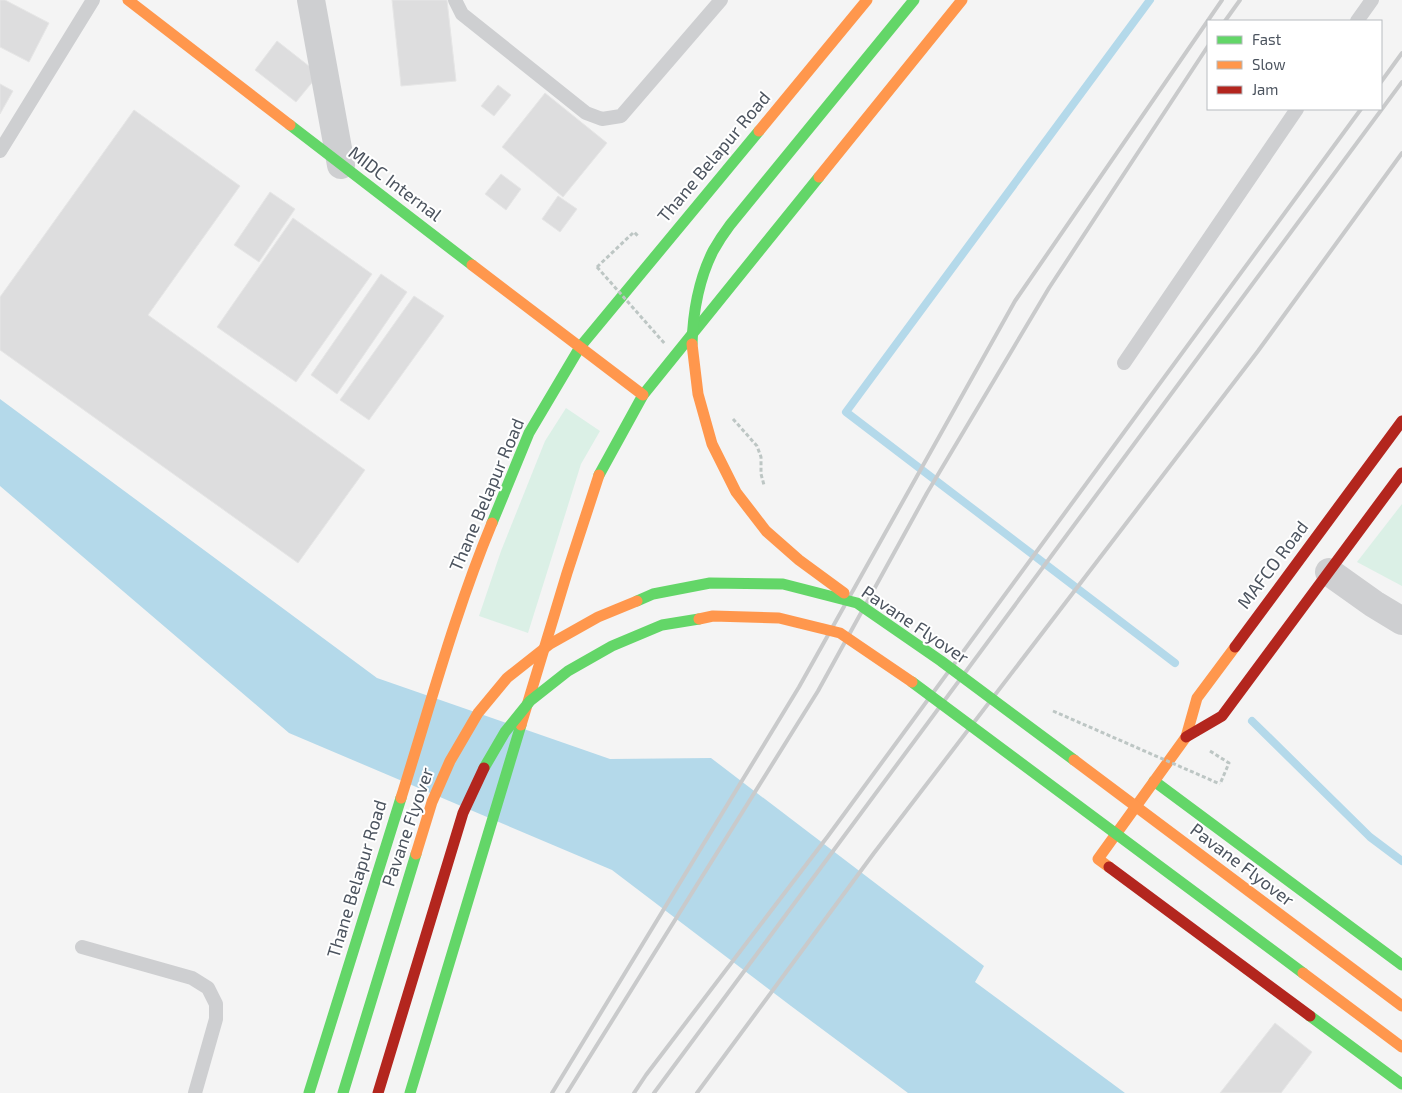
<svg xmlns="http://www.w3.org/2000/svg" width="1402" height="1093" font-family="'Exo 2',sans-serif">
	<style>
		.green { fill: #dbf0e6 }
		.water { fill: #b4d9ea }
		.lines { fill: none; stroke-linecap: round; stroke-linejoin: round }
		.stream { stroke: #b4d9ea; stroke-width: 8 }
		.building { fill: #ddddde; stroke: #e6e6e6 }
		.path { stroke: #bdc6c4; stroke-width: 3; stroke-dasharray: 4 2.5; stroke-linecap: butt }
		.lane { stroke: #cecfd1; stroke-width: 14 }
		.street { stroke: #cecfd1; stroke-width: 28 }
		.fast { stroke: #63d668; stroke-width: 11 }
		.slow { stroke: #ff974d; stroke-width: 11 }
		.jam { stroke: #b3261e; stroke-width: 11 }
		.rail { stroke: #c9cacb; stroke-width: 4 }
		.path-bridge { stroke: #bdc6c4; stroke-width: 3; stroke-dasharray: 4 2.5; stroke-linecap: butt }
		.fast-bridge { stroke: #63d668; stroke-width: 11 }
		.slow-bridge { stroke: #ff974d; stroke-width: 11 }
		.jam-bridge { stroke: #b3261e; stroke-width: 11 }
		.labels { text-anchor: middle; stroke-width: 4; stroke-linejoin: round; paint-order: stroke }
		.street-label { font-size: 18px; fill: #4c545f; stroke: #fff }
	</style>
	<rect width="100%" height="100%" fill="#f4f4f4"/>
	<!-- green -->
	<g class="green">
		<path d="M566 408 600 431 581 464 528 633 479 616 501 551 545 441Z"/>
		<path d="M1402 504V586L1357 562Z"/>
	</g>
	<!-- water -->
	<path class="water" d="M0 399 377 678 610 759 711 758 984 966 975 982 1125 1093H908L791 1006 612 870 289 733 0 486Z"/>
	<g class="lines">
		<!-- stream -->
		<g class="stream">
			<path d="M1150 0 846 412 1175 663"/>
			<path d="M1252 721 1370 837 1402 861"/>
		</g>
	</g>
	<!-- building -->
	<g class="building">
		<path d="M0 0H5L49 23 29 62 0 47Z"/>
		<path d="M392 0H447L456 81 401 86Z"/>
		<path d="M277 41 319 74 296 102 255 70Z"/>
		<path d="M0 84 13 91 0 114Z"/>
		<path d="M498 85 511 95 494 116 481 106Z"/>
		<path d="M545 93 607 143 563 197 502 147Z"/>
		<path d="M134 110 240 186 148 315 365 470 298 563 0 350V297Z"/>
		<path d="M501 174 521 189 506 210 485 194Z"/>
		<path d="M270 192 295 209 259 262 234 245Z"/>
		<path d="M558 196 577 209 560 232 542 219Z"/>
		<path d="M293 218 372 274 296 382 217 327Z"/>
		<path d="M381 274 407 292 337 394 311 375Z"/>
		<path d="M414 296 444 316 369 420 340 400Z"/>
		<path d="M1275 1023 1312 1052 1281 1093H1220Z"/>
	</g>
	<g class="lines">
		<!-- path -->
		<g class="path">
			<path d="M597 267 634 232 638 236"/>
			<path d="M1210 751 1229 763 1220 784"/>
		</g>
		<!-- lane -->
		<g class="lane">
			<path d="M455 0 462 14 586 113 602 119 621 116 721 0"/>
			<path d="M1357 21 1372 0"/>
			<path d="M0 151 93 0"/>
			<path d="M1124 363 1297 109"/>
			<path d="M82 947 192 978 208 988 216 1004V1019L195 1093"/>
		</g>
		<!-- street -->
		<g class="street">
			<path d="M311 0 341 165"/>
			<path d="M1329 572 1374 604 1402 621"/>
		</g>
		<!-- fast -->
		<g class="fast">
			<path d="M290 125 472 265"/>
			<path d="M599 475 643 395 819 177"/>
			<path d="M492 523 529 433 580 347 759 131"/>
			<path d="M1154 781 1402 965"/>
			<path d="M1310 1016 1402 1084"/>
			<path d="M309 1093 401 798"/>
			<path d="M410 1093 521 725"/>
		</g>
		<!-- slow -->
		<g class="slow">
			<path d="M128 0 290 125"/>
			<path d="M759 131 867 0"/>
			<path d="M819 177 962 0"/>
			<path d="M472 265 643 395"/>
			<path d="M521 725 567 573 599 475"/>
			<path d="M401 798C430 706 455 612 492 523"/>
			<path d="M1109 867 1098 859 1186 737 1197 698 1235 647"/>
		</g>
		<!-- jam -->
		<g class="jam">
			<path d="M1235 647 1402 421"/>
			<path d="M1186 737 1222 716 1402 473"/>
			<path d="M1109 867 1310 1016"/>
		</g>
		<!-- rail -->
		<g class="rail">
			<path d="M1225 21 1240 0"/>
			<path d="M1381 82 1402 53"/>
			<path d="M552 1093 799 687 1015 301 1222 0"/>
			<path d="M567 1093 818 691 927 493 1049 288 1208 46"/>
			<path d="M634 1093 646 1075 828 836 1361 109"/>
			<path d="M654 1093 1402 82"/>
			<path d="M697 1093 874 853 1258 351 1402 153"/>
		</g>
		<!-- path-bridge -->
		<g class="path-bridge">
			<path d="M597 267 665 344"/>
			<path d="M733 419 757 446 761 457V474L764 485"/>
			<path d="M1053 711 1220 784"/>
		</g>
		<!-- fast-bridge -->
		<g class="fast-bridge">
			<path d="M692 344C693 311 698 281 713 251 718 242 724 233 730 225L914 0"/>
			<path d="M637 601 653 594 710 583 783 584 857 603 941 661 1074 760"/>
			<path d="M912 682 1303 973"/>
			<path d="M484 768 505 732 530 701 568 671 612 646 662 625 699 619"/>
			<path d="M343 1093 416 854"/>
		</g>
		<!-- slow-bridge -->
		<g class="slow-bridge">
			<path d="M692 344 698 394 712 444 736 492 766 531 799 560 844 593"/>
			<path d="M699 619 713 616 779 618 840 633 912 682"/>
			<path d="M1074 760 1402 1006"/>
			<path d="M416 854 432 802 450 761 478 713 507 678 550 644 598 617 637 601"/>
			<path d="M1303 973 1402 1047"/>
		</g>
		<!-- jam-bridge -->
		<path class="jam-bridge" d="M378 1093 463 813 484 768"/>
	</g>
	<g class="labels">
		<!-- street labels -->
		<g class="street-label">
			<text transform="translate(714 157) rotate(-50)" y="6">Thane Belapur Road</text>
			<text transform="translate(395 184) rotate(37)" y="6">MIDC Internal</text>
			<text transform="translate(487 495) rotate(-67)" y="6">Thane Belapur Road</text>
			<text transform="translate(1273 565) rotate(-53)" y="6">MAFCO Road</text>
			<text transform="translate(915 625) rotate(34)" y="6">Pavane Flyover</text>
			<text transform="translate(408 827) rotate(-71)" y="6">Pavane Flyover</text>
			<text transform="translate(1242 865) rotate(37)" y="6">Pavane Flyover</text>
			<text transform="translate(357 879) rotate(-73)" y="6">Thane Belapur Road</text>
		</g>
	</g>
	<!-- legend -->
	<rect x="1207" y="20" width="175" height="90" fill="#ffffff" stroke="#b7bbbf"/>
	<rect x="1217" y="36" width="25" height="8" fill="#63d668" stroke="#b7bbbf"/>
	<text x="1252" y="45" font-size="15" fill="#4c545f">Fast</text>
	<rect x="1217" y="61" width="25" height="8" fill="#ff974d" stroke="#b7bbbf"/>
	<text x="1252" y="70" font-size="15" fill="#4c545f">Slow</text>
	<rect x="1217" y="86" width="25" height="8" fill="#b3261e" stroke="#b7bbbf"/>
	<text x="1252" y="95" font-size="15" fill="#4c545f">Jam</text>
</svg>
